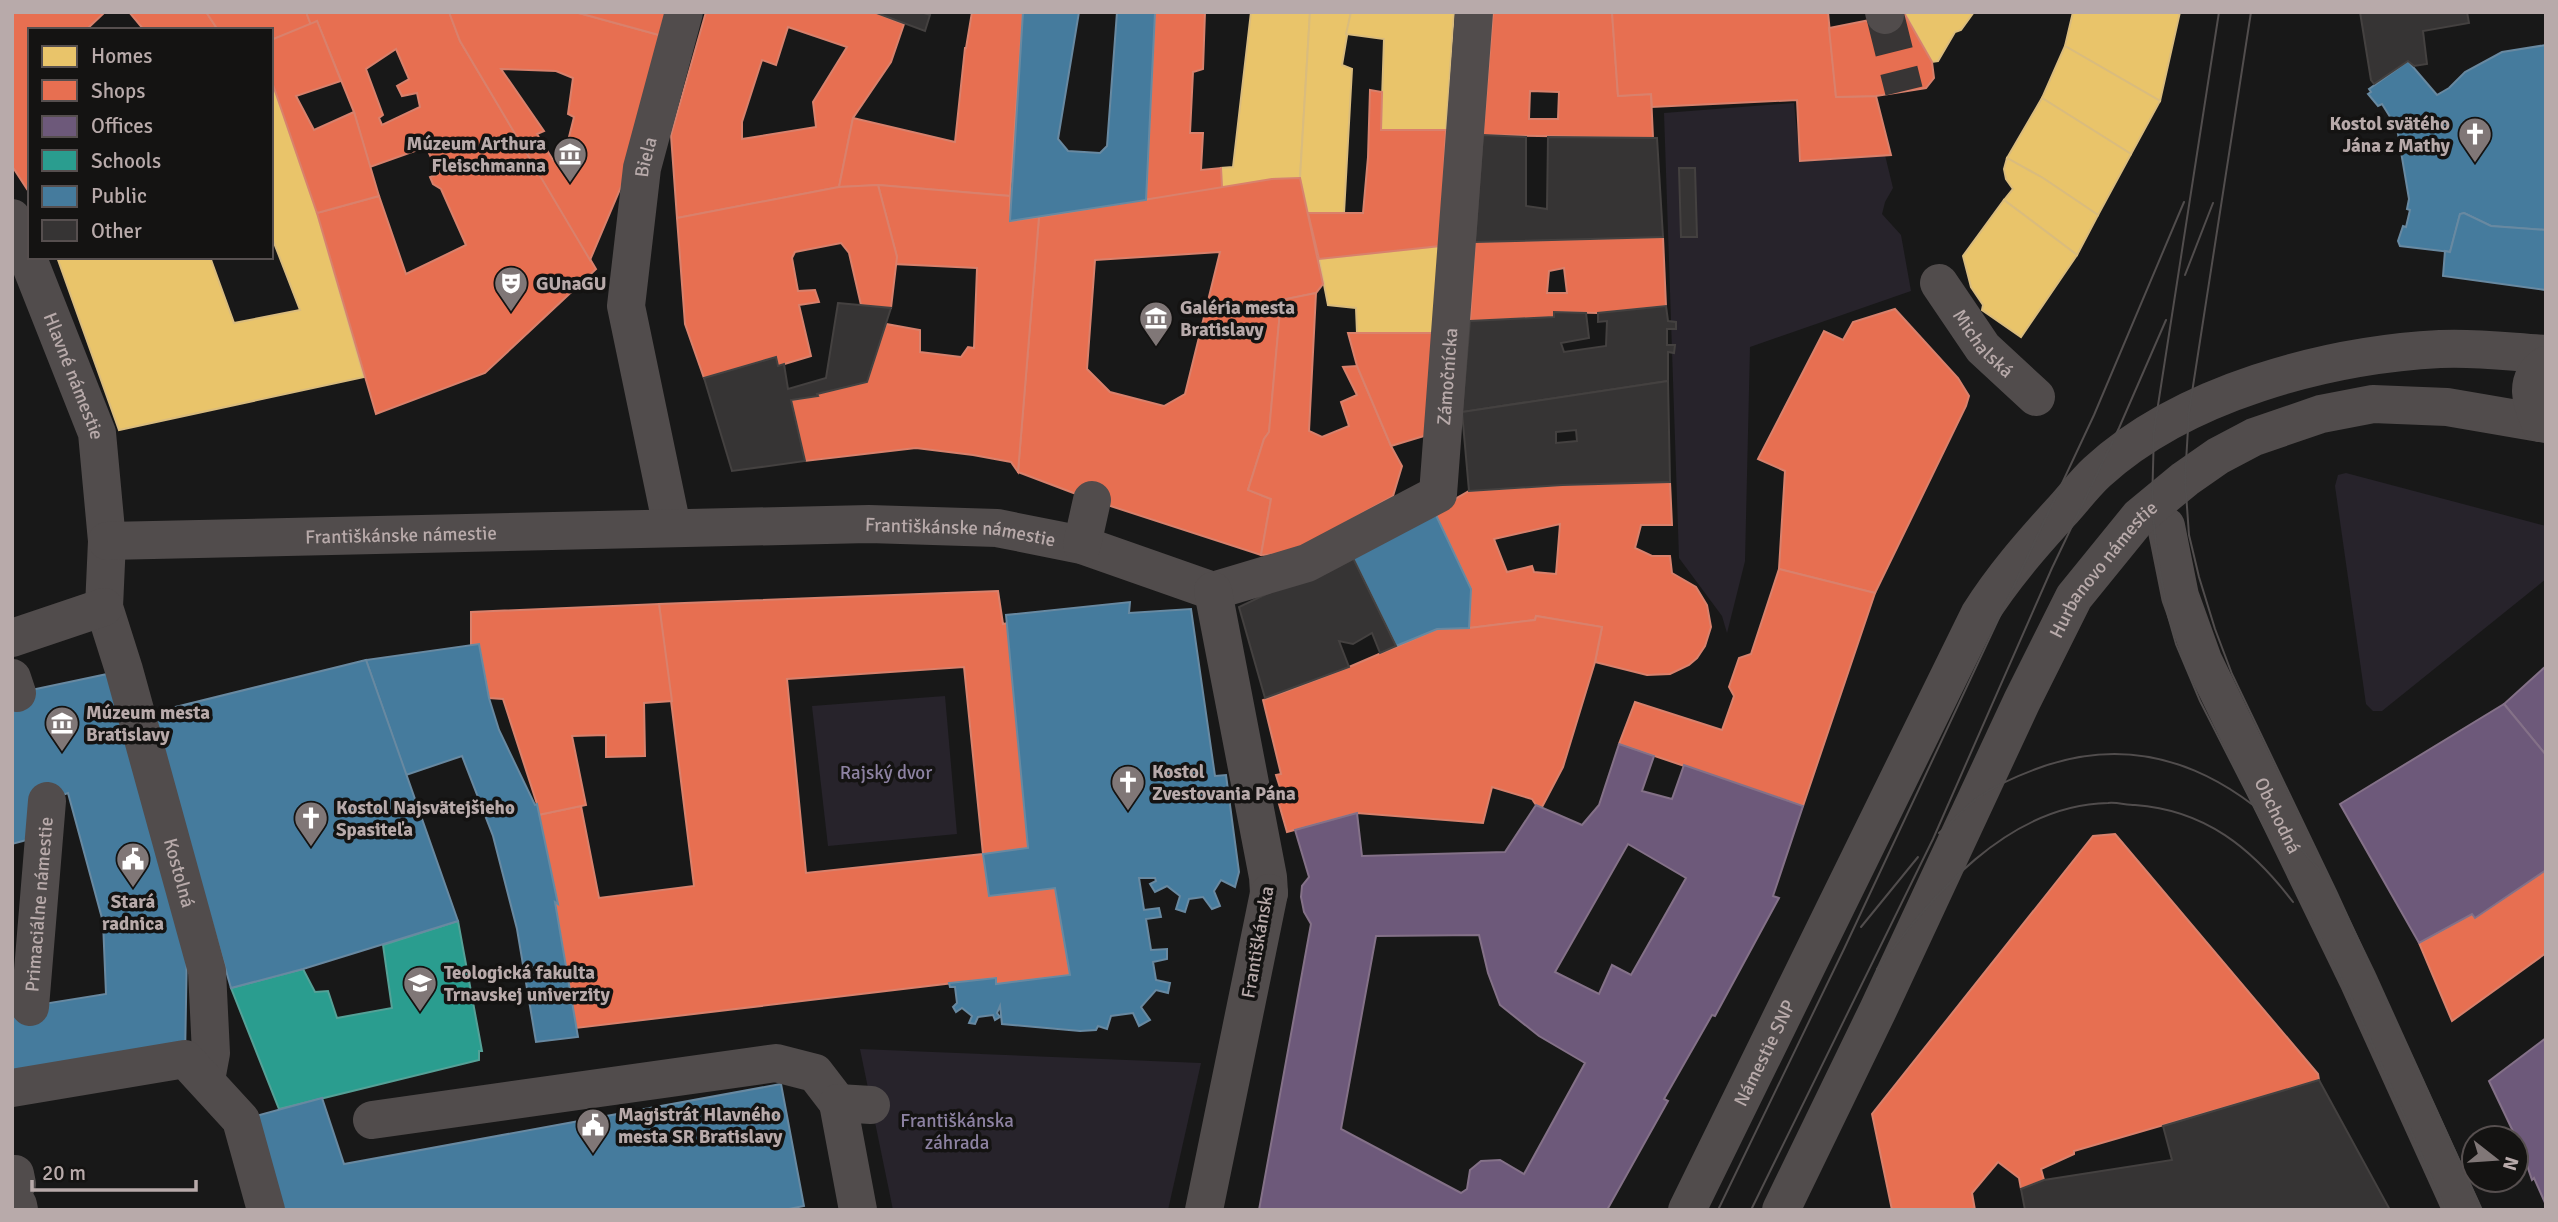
<svg xmlns="http://www.w3.org/2000/svg" width="2558" height="1222" font-family="Signika,sans-serif">
	<style>
		.green { fill: #27232b }
		.homes { fill: #e9c46a; stroke: #dabc7d; stroke-width: 2 }
		.shops { fill: #e76f51; stroke: #d9816c; stroke-width: 2; fill-rule: evenodd }
		.offices { fill: #6d597a; stroke: #847188; stroke-width: 2; fill-rule: evenodd }
		.schools { fill: #2a9d8f; stroke: #55a197; stroke-width: 2 }
		.public { fill: #457b9d; stroke: #6889a1; stroke-width: 2 }
		.building { fill: #363434; stroke: #444140; stroke-width: 2; fill-rule: evenodd }
		.lines { fill: none; stroke-linecap: round; stroke-linejoin: round }
		.pedestrian-tunnel { stroke: #383535; stroke-width: 38; stroke-dasharray: 38 19; stroke-linecap: butt }
		.pedestrian { stroke: #514c4c; stroke-width: 38 }
		.minor { stroke: #514c4c; stroke-width: 38 }
		.tertiary { stroke: #514c4c; stroke-width: 38 }
		.tram { stroke: #514d4d; stroke-width: 2 }
		.labels { text-anchor: middle; stroke-width: 7; stroke-linejoin: round; paint-order: stroke }
		.poi-label { font-size: 19px; font-weight: bold; fill: #b8aaaa; stroke: #141312; text-anchor: start }
		.street-label { font-size: 19px; fill: #b8aaaa; stroke: #141312 }
		.park-label { font-size: 19px; fill: #8d82a2; stroke: #141312 }
	</style>
	<rect width="100%" height="100%" fill="#181818"/>
	<!-- green -->
	<g class="green">
		<path d="M1794 103 1800 161 1885 155 1893 188 1885 202 1882 214 1901 235 1911 291 1750 347 1745 561 1727 633 1722 616 1679 558 1664 113Z"/>
		<path d="M2346 473 2546 526V579L2382 711H2373L2366 704 2335 486 2338 475Z"/>
		<path d="M945 696 957 834 828 846 812 706Z"/>
		<path d="M860 1049 1201 1063 1168 1210H893Z"/>
	</g>
	<!-- homes -->
	<g class="homes">
		<path d="M1251 12H1310L1300 178 1272 179 1222 188 1221 168 1233 167Z"/>
		<path d="M1310 12H1351L1342 65 1352 69 1344 213H1308L1300 178Z"/>
		<path d="M1351 12H1454L1446 130H1381L1384 39 1346 34Z"/>
		<path d="M1974 12 1961 30 1955 32 1938 61 1932 62 1904 12Z"/>
		<path d="M2073 12H2180L2160 101 2065 46Z"/>
		<path d="M2065 46 2160 101 2131 154 2042 98Z"/>
		<path d="M271 79 317 213 364 377 119 430 57 257H210L234 323 300 310 271 235Z"/>
		<path d="M2042 98 2131 154 2098 215 2043 178 2007 158Z"/>
		<path d="M2007 158 2043 178 2098 215 2077 255 2004 200 2013 189 2006 179 2004 169Z"/>
		<path d="M2004 200 2077 255 2021 337 1982 310 1983 305 1971 287 1963 256Z"/>
		<path d="M1440 246 1438 333H1357L1356 308 1328 305 1319 259Z"/>
	</g>
	<!-- shops -->
	<g class="shops">
		<path d="M12 12H105L86 30H30V187L27 189 12 166Z"/>
		<path d="M129 12H206L218 30H144Z"/>
		<path d="M206 12H306L311 25 271 40V30H218Z"/>
		<path d="M306 12H449L460 41 596 269 485 373 376 414 317 213 379 196 406 274 466 245 441 189 433 184 430 177 439 174 426 147 370 167 354 112 317 21 311 25ZM396 49 409 79 397 86 402 96 417 93 420 107 382 125 379 118 383 115 366 69Z"/>
		<path d="M449 12H575L659 35 629 168 590 260 460 41ZM501 69 556 71 573 78 568 114 574 117 568 141 553 160 537 134 544 131Z"/>
		<path d="M575 12H666L659 35Z"/>
		<path d="M706 12H874L904 24 891 62 853 118 839 187 677 218 671 135ZM788 27 847 47 813 102 816 127 742 139V122L762 60 776 65Z"/>
		<path d="M972 12H1023L1010 196 878 185 839 187 853 118 955 142 965 48H966Z"/>
		<path d="M1155 12H1205L1203 69 1193 72 1190 133H1203L1201 170 1221 168 1222 188 1146 200Z"/>
		<path d="M1493 12H1612L1618 96 1651 94 1653 138 1483 135ZM1530 91 1559 92 1558 119H1529Z"/>
		<path d="M1612 12H1828L1836 97 1876 96 1891 155 1800 161 1797 100 1652 107 1651 94 1618 96Z"/>
		<path d="M1904 13 1932 62 1934 78 1926 88 1876 96 1836 97 1829 28Z"/>
		<path d="M317 21 341 81 296 96 314 130 354 112 379 196 317 213 271 79V40Z"/>
		<path d="M1370 90 1382 92 1381 130H1446L1440 246 1319 259 1308 213H1363L1368 157Z"/>
		<path d="M1300 178 1323 284 1316 293 1281 300 1269 432 1264 439 1248 490 1271 499 1261 555 1092 500 1018 472 1039 217 1272 179ZM1220 252 1185 394 1164 406 1110 392 1087 369 1095 260Z"/>
		<path d="M878 185 1010 196V221L1039 217 1018 472 1011 462 973 455 916 448 805 461 791 400 818 396 817 394 867 382 886 324 920 330V352L961 357 968 347 974 348 977 268 894 264 897 257Z"/>
		<path d="M878 185 897 257 891 308 861 305 849 253 841 243 795 252 792 258 798 291 815 290 819 302 799 305 811 356 778 366 776 357 704 378 685 324 677 218 839 187Z"/>
		<path d="M1663 237 1666 306 1598 313 1554 312V317L1470 321 1475 242ZM1564 268 1567 293H1547L1549 271Z"/>
		<path d="M1316 293 1309 431 1322 437 1349 426 1341 402 1357 395 1343 367 1357 366 1391 446 1402 466 1393 496 1290 554 1261 555 1271 499 1248 490 1264 439 1269 432 1281 300Z"/>
		<path d="M1895 309 1958 378 1969 396 1966 406 1875 593 1779 569 1785 471 1758 459 1824 331 1843 340 1853 322Z"/>
		<path d="M1348 333H1438L1434 433 1391 446 1357 366Z"/>
		<path d="M1670 482 1672 525H1641L1635 548 1652 556H1670L1672 573 1696 587 1707 605 1711 627 1705 646 1697 658 1689 665 1670 674 1647 675 1595 662 1602 627 1536 616 1535 620 1469 628 1471 589 1434 511 1469 491 1562 485ZM1560 524 1556 574 1534 572 1532 566 1507 572 1494 539Z"/>
		<path d="M1779 569 1875 593 1803 806 1619 744 1635 702 1722 730 1734 696 1729 687 1739 658 1751 654Z"/>
		<path d="M998 591 1003 624 1008 623 1028 848 983 854 989 896 1055 888 1070 975 996 984V978L576 1028 555 902 558 904 538 815 581 806 599 898 694 886 659 604ZM964 667 983 854 806 873 787 679Z"/>
		<path d="M659 604 672 701 644 703 645 756 606 757V735L572 736 586 805 538 815 537 804 503 699 489 698 479 644 471 645V612Z"/>
		<path d="M1536 616 1602 627 1595 662 1563 767 1542 807 1536 805 1532 799 1492 787 1483 823 1357 813 1287 832 1277 797 1282 794 1276 775 1281 774 1263 700 1349 667 1437 629 1469 628 1535 620Z"/>
		<path d="M2115 834 2318 1074 2319 1080 2074 1151V1154L2041 1169 2044 1180 2021 1189 2019 1178 1998 1162 1972 1193 1975 1210H1892L1872 1114 2093 836Z"/>
		<path d="M2546 870V953L2452 1021 2419 943 2472 914 2475 918Z"/>
	</g>
	<!-- offices -->
	<g class="offices">
		<path d="M2546 666V755L2504 704Z"/>
		<path d="M2504 704 2546 755V870L2475 918 2472 914 2419 943 2340 804Z"/>
		<path d="M1619 744 1654 756 1642 791 1672 799 1684 765 1803 806 1773 896 1779 898 1715 1016 1712 1015 1664 1099 1668 1101 1607 1210H1259L1311 924 1304 912 1301 897 1302 886 1309 877 1295 830 1357 813 1362 856 1505 852 1536 805 1582 825 1599 805ZM1628 844 1686 878 1631 975 1612 965 1599 994 1555 972ZM1479 935 1488 973 1500 1005 1539 1036 1585 1063 1524 1174 1500 1160 1481 1161 1470 1170 1467 1189 1461 1193 1341 1129 1376 936Z"/>
		<path d="M2546 1038V1205L2534 1178 2532 1180 2522 1151 2520 1152 2517 1147 2520 1146 2489 1081Z"/>
	</g>
	<!-- schools -->
	<path class="schools" d="M458 921 482 1051H479V1060L279 1109 231 988 303 969 315 992 328 991 337 1018 392 1008 383 945Z"/>
	<!-- public -->
	<g class="public">
		<path d="M1023 12H1079L1058 139 1068 151 1100 153 1107 146 1117 12H1155L1146 200 1010 221Z"/>
		<path d="M2546 45V230L2491 226 2464 213 2460 214 2450 252 2400 246 2398 241 2403 226 2406 227 2410 210 2407 209 2409 199 2397 128 2382 104 2378 106 2368 94 2371 92 2369 89 2408 61 2437 95 2449 88 2465 72 2502 52Z"/>
		<path d="M2464 213 2491 226 2546 230V290L2443 276 2445 251 2450 252 2460 214Z"/>
		<path d="M1434 511 1471 589 1469 628 1437 629 1396 646 1351 554Z"/>
		<path d="M1130 602 1129 613 1191 609 1215 776 1226 775 1239 872 1235 887 1221 880 1214 891 1220 906 1212 909 1203 897 1189 899 1185 912 1176 909 1180 896 1167 886 1155 892 1150 884 1156 881 1155 878H1139L1144 910 1159 908 1161 917 1146 919 1151 950 1167 949V959L1153 962 1156 980 1170 983 1168 993 1156 990 1141 1007 1150 1020 1139 1026 1133 1013 1111 1016 1107 1029 1098 1026 1096 1030 1080 1031 1002 1024 1000 1006 997 1013 1000 1017 995 1020 993 1015 978 1017 975 1024 969 1023 972 1016 962 1008 956 1012 953 1007 957 1003 955 987H950L949 983 996 978V984L1070 975 1055 888 989 896 983 854 1028 848 1006 615Z"/>
		<path d="M479 644 489 698 499 730 535 805 537 804 558 904 555 902 578 1037 536 1042 517 929 493 836 462 756 406 775 366 660Z"/>
		<path d="M366 660 458 921 303 969 231 988 151 713Z"/>
		<path d="M112 673 187 945 185 1059 12 1088V1009L106 994 103 922 68 793 29 807 34 838 12 844V694Z"/>
		<path d="M781 1084 804 1206 784 1210H266L241 1120 322 1098 344 1164Z"/>
	</g>
	<!-- building -->
	<g class="building">
		<path d="M874 12H921L930 15 925 31Z"/>
		<path d="M2360 12H2467L2469 23 2423 31 2427 64 2414 66 2408 61 2374 84 2371 80Z"/>
		<path d="M1483 135 1526 137V206L1547 209 1548 137 1657 138 1663 237 1475 242Z"/>
		<path d="M1679 168H1695L1697 237H1681Z"/>
		<path d="M838 303 891 308 867 382 817 394 818 396 791 400 805 461 732 471 704 378 776 357 778 366 784 364 788 389 826 378Z"/>
		<path d="M1666 306 1668 321 1676 322V329H1667V345H1675L1674 353 1668 352V381L1462 412 1470 321 1554 317V312L1586 313 1589 338 1561 343 1564 352 1606 346 1607 321 1598 322V313Z"/>
		<path d="M1668 381 1670 482 1562 485 1469 491 1462 412ZM1576 430 1577 441 1556 443V432Z"/>
		<path d="M1351 554 1396 646 1380 653 1372 633 1353 644 1339 641 1349 667 1265 698 1239 607Z"/>
		<path d="M2319 1080 2390 1210H2025L2021 1189 2044 1180 2172 1160 2163 1126Z"/>
	</g>
	<g class="lines">
		<!-- pedestrian-tunnel -->
		<path class="pedestrian-tunnel" d="M1885 15 1904 91"/>
		<!-- pedestrian -->
		<g class="pedestrian">
			<path d="M1884 12 1885 15"/>
			<path id="s1" d="M12 218 97 433 107 541 104 607 124 670 207 971 211 1053 206 1080"/>
			<path id="s2" d="M1939 283 1983 348 2036 397"/>
			<path id="s3" d="M2166 526 2180 596 2203 660 2358 980 2462 1210"/>
			<path id="s4" d="M672 527 626 306 642 168 684 12"/>
			<path id="s5" d="M107 541 869 524 997 528 1082 545 1213 591"/>
			<path d="M1082 545 1092 500"/>
			<path id="s6" d="M1213 591 1307 563 1438 494 1474 12"/>
			<path d="M1213 591 1268 877 1269 893"/>
			<path d="M12 638 104 607"/>
			<path d="M12 678 17 693"/>
			<path id="s7" d="M30 1007 47 801"/>
			<path d="M12 1088 185 1059 241 1120 266 1210"/>
			<path d="M12 1174H15L17 1184 13 1185 14 1205H18L19 1210"/>
		</g>
		<!-- minor -->
		<g class="minor">
			<path d="M372 1120 776 1063 815 1073 838 1103"/>
			<path d="M858 1210 838 1103 871 1105"/>
			<path d="M1204 1210 1269 893"/>
			<path id="s8" d="M1687 1210 1979 615C2003 577 2031 545 2061 512 2073 499 2084 484 2097 472 2183 393 2326 355 2440 349 2475 347 2511 352 2546 354"/>
			<path id="s9" d="M1781 1210 1878 1010 2022 701 2074 597 2139 517 2185 479 2218 456 2254 437 2321 414 2373 404 2447 407 2540 423"/>
		</g>
		<!-- tertiary -->
		<path class="tertiary" d="M2546 365C2523 380 2531 402 2540 423L2546 424"/>
		<!-- tram -->
		<g class="tram">
			<path d="M2219 12 2154 431 2152 505 2157 554 2168 616 2176 644 2200 701 2354 1003 2446 1210"/>
			<path d="M2251 12 2189 412 2185 479 2189 535 2199 577 2215 629 2232 674 2336 891 2482 1210"/>
			<path d="M2185 275 2213 203"/>
			<path d="M1939 833C1952 822 1965 807 1979 797 1996 785 2017 776 2036 769 2152 725 2248 783 2321 872"/>
			<path d="M1861 927 1918 857"/>
			<path d="M1877 969C1932 896 2007 805 2108 803 2117 802 2126 805 2135 805 2205 810 2252 848 2293 902"/>
			<path d="M1718 1210 1844 949 2094 415 2184 202"/>
			<path d="M1751 1210 1933 839 2052 568 2119 428 2166 320"/>
		</g>
	</g>
	<!-- icons -->
	<defs>
		<g id="church-pin" transform="scale(1.75)"><path d="M0 17L-7.5 6A9.5 9.5 0 1 1 7.5 6Z" fill="#807777" stroke="#141312"/><path d="M-1.2-6h2.4v3.5h3.3v2.4h-3.3V6h-2.4V-.1h-3.3v-2.4h3.3Z" fill="#fff"/></g>
		<g id="museum-pin" transform="scale(1.75)"><path d="M0 17L-7.5 6A9.5 9.5 0 1 1 7.5 6Z" fill="#807777" stroke="#141312"/><path d="M0-6L6-3V-2H-6V-3ZM-5-1h2V3h-2ZM-1-1h2V3h-2ZM3-1h2V3H3ZM-6 4H6V6H-6Z" fill="#fff"/></g>
		<g id="theatre-pin" transform="scale(1.75)"><path d="M0 17L-7.5 6A9.5 9.5 0 1 1 7.5 6Z" fill="#807777" stroke="#141312"/><path d="M-5-5.5Q0-4 5-5.5V0Q5 5 0 6Q-5 5-5 0ZM-3.3-2.5H-1v1.5H-3.3ZM1-2.5H3.3v1.5H1ZM-2.8 1Q0 5.5 2.8 1Z" fill="#fff"/></g>
		<g id="civic-pin" transform="scale(1.75)"><path d="M0 17L-7.5 6A9.5 9.5 0 1 1 7.5 6Z" fill="#807777" stroke="#141312"/><path d="M-.6-6.5H3V-4.5H.6V-3L4-1V1h2V6H-6V1h2V-1L-.6-3ZM-1.2 2.5V6h2.4V2.5Z" fill="#fff"/></g>
		<g id="university-pin" transform="scale(1.75)"><path d="M0 17L-7.5 6A9.5 9.5 0 1 1 7.5 6Z" fill="#807777" stroke="#141312"/><path d="M0-5L7-2L0 1L-7-2ZM-4 1L0 2.5L4 1V4Q0 6-4 4Z" fill="#fff"/></g>
	</defs>
	<g fill-rule="evenodd">
		<use href="#church-pin" x="2475" y="134"/>
		<use href="#museum-pin" x="570" y="154"/>
		<use href="#theatre-pin" x="511" y="283"/>
		<use href="#museum-pin" x="1156" y="318"/>
		<use href="#museum-pin" x="62" y="723"/>
		<use href="#church-pin" x="1128" y="782"/>
		<use href="#church-pin" x="311" y="818"/>
		<use href="#civic-pin" x="133" y="859"/>
		<use href="#university-pin" x="420" y="983"/>
		<use href="#civic-pin" x="593" y="1125"/>
	</g>
	<g class="labels">
		<!-- poi labels -->
		<g class="poi-label">
			<text x="2450" y="130" text-anchor="end">Kostol svätého<tspan x="2450" dy="22">Jána z Mathy</tspan></text>
			<text x="546" y="150" text-anchor="end">Múzeum Arthura<tspan x="546" dy="22">Fleischmanna</tspan></text>
			<text x="536" y="290">GUnaGU</text>
			<text x="1180" y="314">Galéria mesta<tspan x="1180" dy="22">Bratislavy</tspan></text>
			<text x="86" y="719">Múzeum mesta<tspan x="86" dy="22">Bratislavy</tspan></text>
			<text x="1152" y="778">Kostol<tspan x="1152" dy="22">Zvestovania Pána</tspan></text>
			<text x="336" y="814">Kostol Najsvätejšieho<tspan x="336" dy="22">Spasiteľa</tspan></text>
			<text x="133" y="908" text-anchor="middle">Stará<tspan x="133" dy="22">radnica</tspan></text>
			<text x="444" y="979">Teologická fakulta<tspan x="444" dy="22">Trnavskej univerzity</tspan></text>
			<text x="618" y="1121">Magistrát Hlavného<tspan x="618" dy="22">mesta SR Bratislavy</tspan></text>
		</g>
		<!-- street labels -->
		<g class="street-label">
			<text dy="7" stroke="none"><textPath href="#s4" startOffset="376">Biela</textPath></text>
			<text dy="7" stroke="none"><textPath href="#s2" startOffset="75">Michalská</textPath></text>
			<text dy="7" stroke="none"><textPath href="#s6" startOffset="364">Zámočnícka</textPath></text>
			<text dy="7" stroke="none"><textPath href="#s1" startOffset="170">Hlavné námestie</textPath></text>
			<text dy="7" stroke="none"><textPath href="#s5" startOffset="854">Františkánske námestie</textPath></text>
			<text dy="7" stroke="none"><textPath href="#s5" startOffset="294">Františkánske námestie</textPath></text>
			<text dy="7" stroke="none"><textPath href="#s9" startOffset="719">Hurbanovo námestie</textPath></text>
			<text dy="7" stroke="none"><textPath href="#s3" startOffset="312">Obchodná</textPath></text>
			<text dy="7" stroke="none"><textPath href="#s1" startOffset="682">Kostolná</textPath></text>
			<text dy="7" stroke="none"><textPath href="#s7" startOffset="103">Primaciálne námestie</textPath></text>
			<text transform="translate(1257 942) rotate(-80)" y="7">Františkánska</text>
			<text dy="7" stroke="none"><textPath href="#s8" startOffset="175">Námestie SNP</textPath></text>
		</g>
		<!-- park labels -->
		<g class="park-label">
			<text x="886" y="779">Rajský dvor</text>
			<text x="957" y="1127">Františkánska<tspan x="957" dy="22">záhrada</tspan></text>
		</g>
	</g>
	<!-- border -->
	<rect width="2558" height="1222" fill="none" stroke="#b8aaaa" stroke-width="28"/>
	<!-- legend -->
	<rect x="28" y="28" width="245" height="231" fill="#141312" stroke="#564f4f" stroke-width="2"/>
	<rect x="42" y="46" width="35" height="21" fill="#e9c46a" stroke="#564f4f" stroke-width="2"/>
	<text x="91" y="63" font-size="21" fill="#b8aaaa">Homes</text>
	<rect x="42" y="80" width="35" height="21" fill="#e76f51" stroke="#564f4f" stroke-width="2"/>
	<text x="91" y="98" font-size="21" fill="#b8aaaa">Shops</text>
	<rect x="42" y="116" width="35" height="21" fill="#6d597a" stroke="#564f4f" stroke-width="2"/>
	<text x="91" y="133" font-size="21" fill="#b8aaaa">Offices</text>
	<rect x="42" y="150" width="35" height="21" fill="#2a9d8f" stroke="#564f4f" stroke-width="2"/>
	<text x="91" y="168" font-size="21" fill="#b8aaaa">Schools</text>
	<rect x="42" y="186" width="35" height="21" fill="#457b9d" stroke="#564f4f" stroke-width="2"/>
	<text x="91" y="203" font-size="21" fill="#b8aaaa">Public</text>
	<rect x="42" y="220" width="35" height="21" fill="#363434" stroke="#564f4f" stroke-width="2"/>
	<text x="91" y="238" font-size="21" fill="#b8aaaa">Other</text>
	<!-- north arrow -->
	<g transform="translate(2495 1159) rotate(107)"><circle r="33" fill="#141312" stroke="#564f4f" stroke-width="2"/>
	<path d="M0-5L12 26L0 18L-12 26Z" fill="#807777"/>
	<text y="-10" font-size="19" font-weight="bold" text-anchor="middle" fill="#b8aaaa">N</text>
	</g>
	<!-- scale -->
	<path d="M32 1180v10h164v-10" fill="none" stroke="#b8aaaa" stroke-width="3.5"/>
	<text x="42" y="1180" font-size="21" fill="#b8aaaa" stroke="#141312" stroke-width="5" paint-order="stroke">20 m</text>
</svg>
